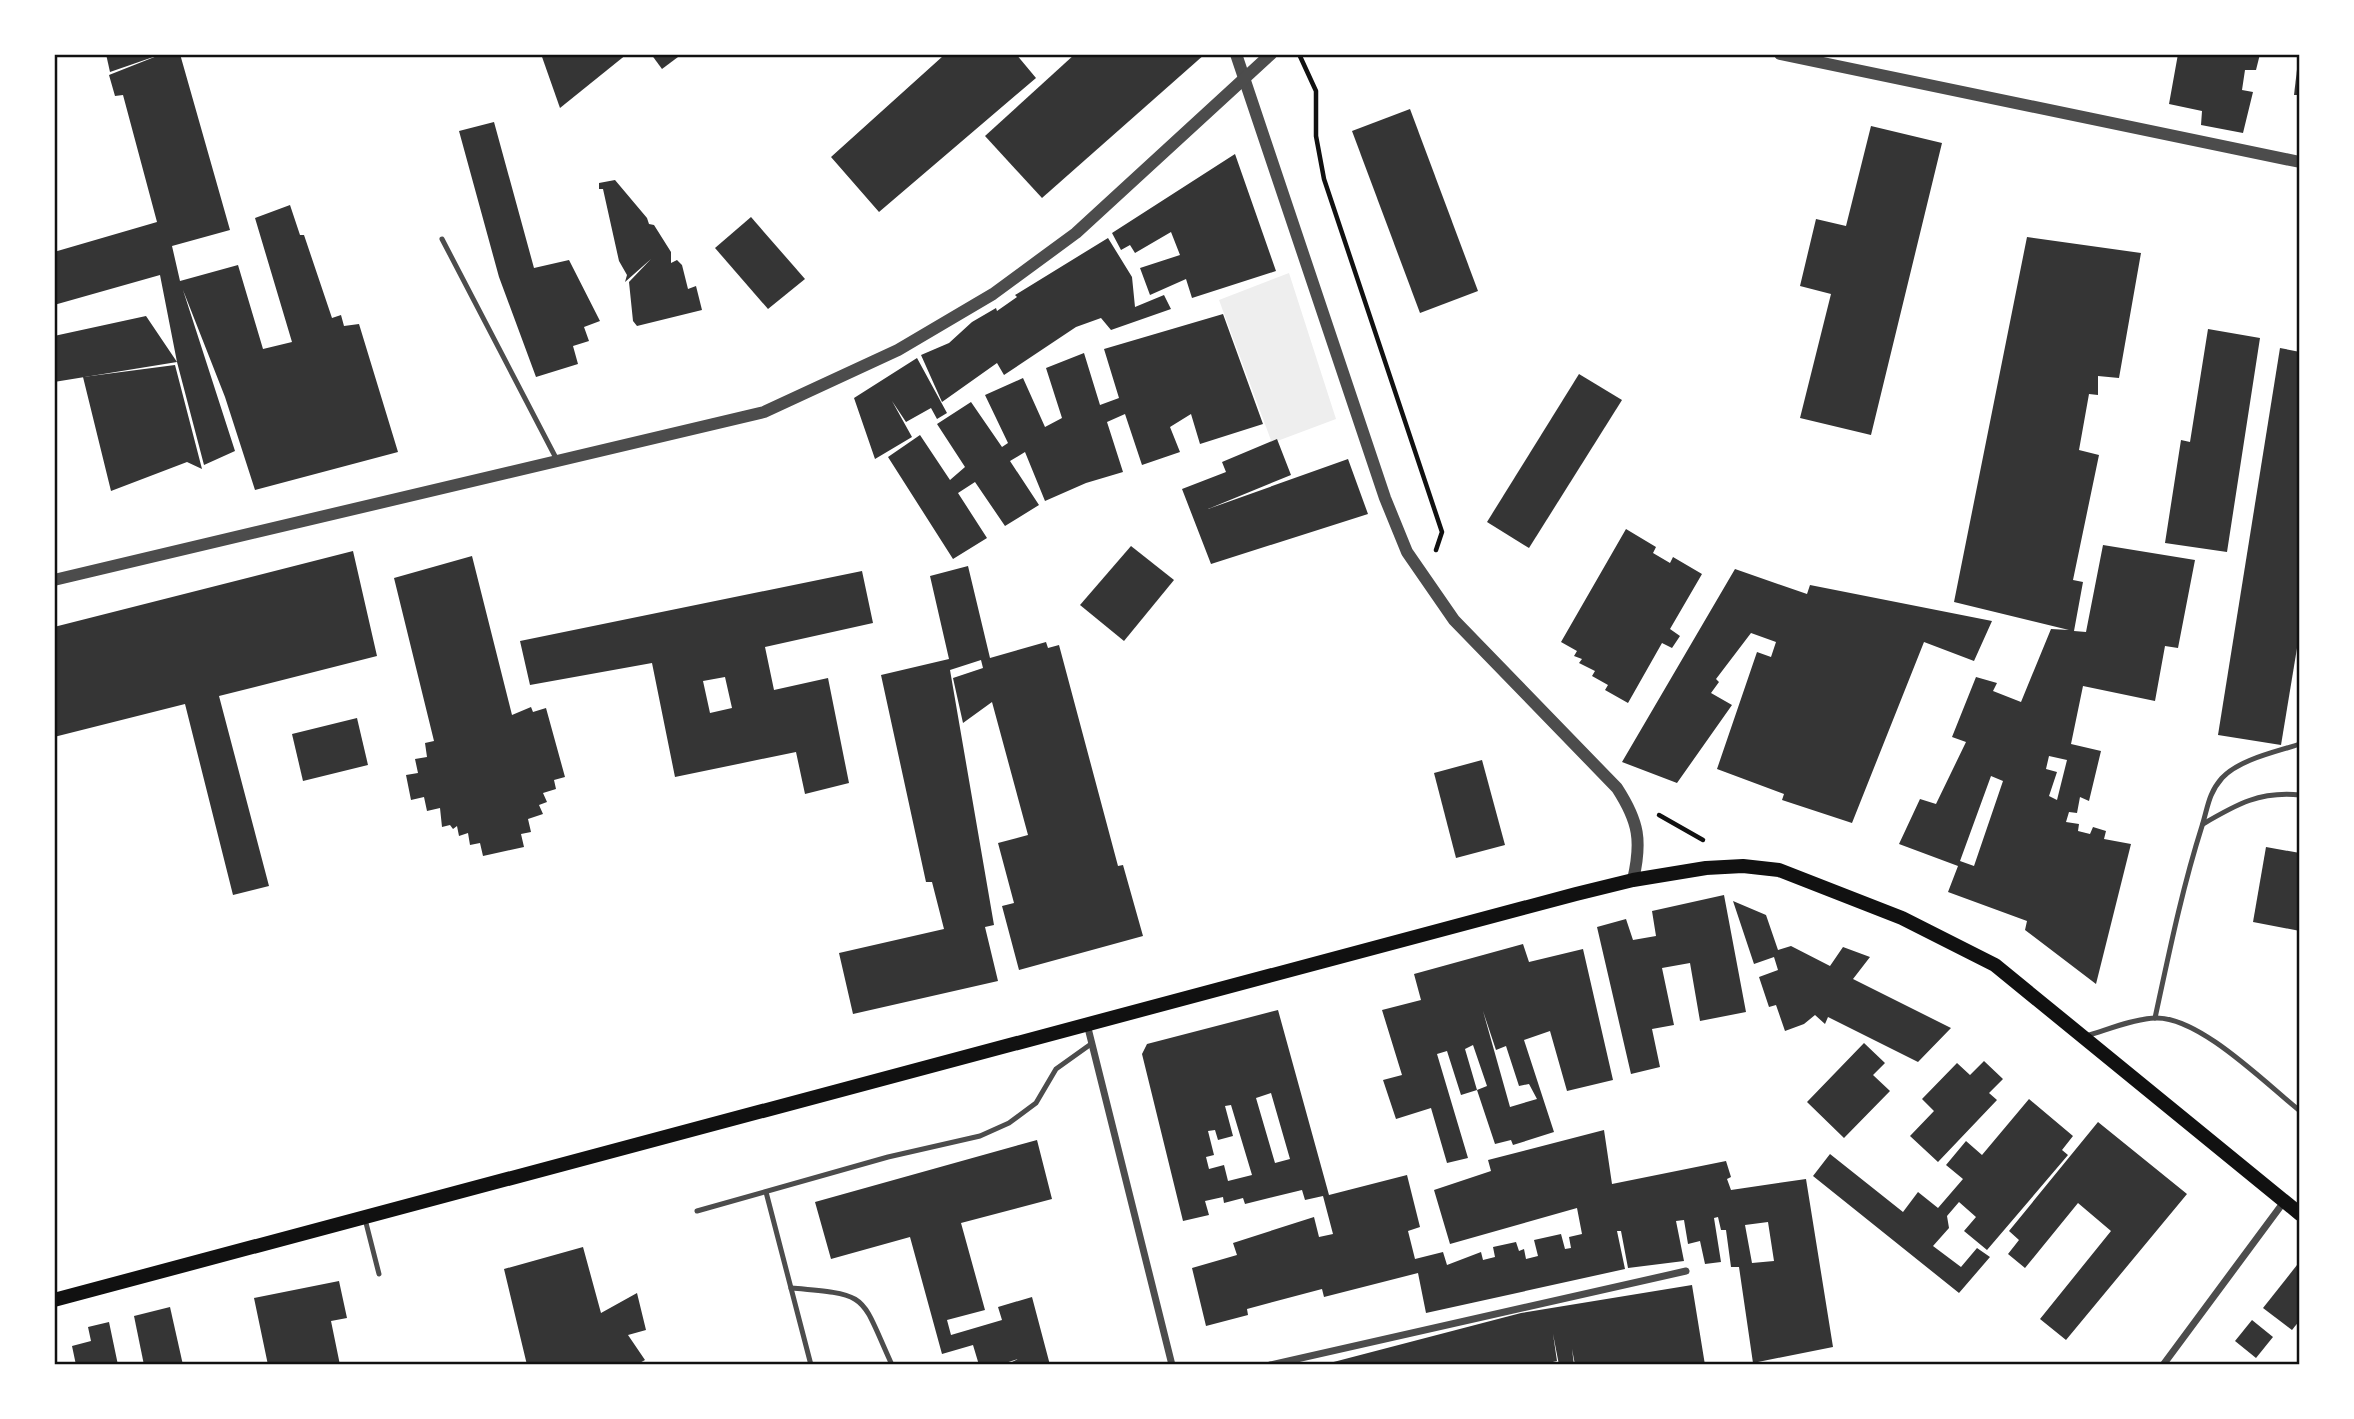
<svg xmlns="http://www.w3.org/2000/svg" width="2354" height="1419" font-family="Manrope,sans-serif">
	<style>
		.green { fill: #eee }
		.building { fill: #353535; fill-rule: evenodd }
		.lines { fill: none; stroke-linecap: round; stroke-linejoin: round }
		.path { stroke: #111; stroke-width: 4.5 }
		.service { stroke: #4c4c4c; stroke-width: 5 }
		.minor { stroke: #4c4c4c; stroke-width: 7 }
		.tertiary { stroke: #4c4c4c; stroke-width: 12 }
		.secondary { stroke: #111; stroke-width: 14 }
		.neatline { fill: none; stroke: #111; stroke-width: 2.5 }
	</style>
	<rect width="100%" height="100%" fill="#fff"/>
	<!-- green -->
	<path class="green" d="M1289 273 1336 419 1272 443 1219 300Z"/>
	<!-- building -->
	<g class="building">
		<path d="M106 54H158L159 55 110 72Z"/>
		<path d="M162 54H180L230 230 172 246 180 281 238 265 263 349 292 342 255 218 290 205 300 235H304L332 318 341 315 344 326 359 324 398 452 255 490 225 397 183 290 235 451 204 465 177 362 54 382V336L146 316 177 362 160 275 54 305V252L157 222 123 95 115 96 109 75Z"/>
		<path d="M541 54H627L560 108Z"/>
		<path d="M651 54H682L662 69Z"/>
		<path d="M941 54H1016L1036 78 879 212 831 157 943 56Z"/>
		<path d="M1075 54H1205L1042 198 985 136Z"/>
		<path d="M2178 54H2260L2256 70H2245L2242 90 2253 92 2243 133 2201 125 2202 111 2169 104Z"/>
		<path d="M2298 61H2300V95H2294Z"/>
		<path d="M1410 109 1478 291 1420 313 1352 131Z"/>
		<path d="M494 122 534 268 569 260 600 321 584 327 589 341 573 346 578 364 536 377 499 277 459 131Z"/>
		<path d="M1871 126 1942 143 1871 435 1800 418 1831 294 1800 286 1816 219 1846 226Z"/>
		<path d="M1235 154 1276 271 1192 298 1186 279 1150 295 1140 268 1180 255 1171 232 1135 253 1130 245 1121 250 1112 233Z"/>
		<path d="M615 180 647 218 649 224 654 225 671 252V263L677 260 682 265 688 289 696 286 702 310 637 326 633 321 629 282 651 259 625 282 627 275 619 261 603 189H599V183Z"/>
		<path d="M751 217 805 279 768 309 715 248Z"/>
		<path d="M2027 237 2141 253 2119 378 2098 376V395L2089 394 2079 450 2099 455 2073 580 2083 582 2074 631 2086 632 2103 545 2195 560 2178 648 2165 646 2155 701 2083 686 2071 744 2101 751 2089 801 2080 797 2077 813 2069 812 2066 822 2079 824 2078 831 2090 834 2093 827 2106 831 2104 839 2131 844 2096 984 2025 930 2027 921 1948 892 1958 866 1899 844 1920 799 1936 804 1966 742 1952 737 1976 677 1997 683 1993 691 2021 702 2051 629 2069 630 1954 602ZM2049 756 2067 760 2057 800 2049 796 2057 772 2046 769ZM1991 776 2003 781 1974 866 1960 861Z"/>
		<path d="M1108 238 1132 277 1135 307 1164 295 1171 309 1111 330 1101 318 1076 327 1004 375 997 363 942 402 921 355 949 343 972 322 996 308 997 311 1017 297 1015 295Z"/>
		<path d="M1223 314 1263 424 1200 444 1191 414 1170 427 1180 452 1142 465 1125 414 1107 422 1123 472 1086 483 1045 501 1025 452 1010 461 1039 505 1005 526 975 482 958 493 987 538 953 559 888 457 920 435 950 480 965 467 937 424 971 402 1002 447 1008 443 985 395 1023 378 1045 427 1062 418 1046 368 1084 353 1100 405 1119 398 1104 349Z"/>
		<path d="M2208 329 2260 338 2227 552 2165 543 2181 440 2190 442Z"/>
		<path d="M2280 348 2300 352V630L2281 745 2218 735Z"/>
		<path d="M917 358 947 413 937 419 931 408 906 422 892 401 912 437 875 459 854 398Z"/>
		<path d="M175 365 202 469 187 462 111 491 83 377Z"/>
		<path d="M1579 374 1622 400 1529 548 1487 522Z"/>
		<path d="M1277 439 1291 475 1208 509 1348 459 1368 514 1211 564 1182 489 1226 472 1222 462Z"/>
		<path d="M1626 529 1656 547 1653 553 1670 563 1673 557 1702 574 1670 629 1680 636 1672 648 1662 643 1628 703 1605 690 1608 685 1592 676 1595 671 1579 663 1582 659 1574 656 1577 651 1561 642Z"/>
		<path d="M1131 546 1174 580 1124 641 1080 605Z"/>
		<path d="M353 551 377 656 219 696 269 886 233 895 185 704 54 737V627Z"/>
		<path d="M472 556 512 715 531 707 533 712 546 708 565 777 554 780 556 789 543 793 547 802 539 805 543 814 528 819 531 832 521 834 524 847 483 856 480 843 470 845 468 833 459 836 457 826 453 829 450 825 442 827 440 808 427 811 424 797 411 800 406 775 418 773 415 759 427 757 425 743 434 741 394 578Z"/>
		<path d="M968 566 990 658 1046 642 1048 648 1059 645 1118 866 1123 865 1143 936 1019 970 1002 906 1014 903 998 843 1028 835 992 702 963 723 953 678 983 668 981 660 950 670 994 925 985 927 998 981 853 1014 839 953 944 929 932 882H926L881 675 949 659 930 576Z"/>
		<path d="M1735 569 1807 594 1810 585 1992 621 1974 661 1924 642 1852 823 1782 800 1784 794 1717 769 1757 652 1771 657 1776 642 1751 633 1716 679 1719 682 1711 693 1732 705 1677 783 1622 762Z"/>
		<path d="M862 571 873 623 765 647 774 690 828 678 849 783 805 794 796 752 675 777 652 663 530 685 520 641ZM725 677 732 708 710 713 703 681Z"/>
		<path d="M357 718 368 765 303 781 292 734Z"/>
		<path d="M1482 760 1505 845 1456 858 1434 773Z"/>
		<path d="M2266 847 2300 853V931L2253 922Z"/>
		<path d="M1724 895 1746 1012 1700 1021 1690 963 1662 968 1674 1025 1652 1029 1660 1067 1631 1074 1597 927 1626 919 1633 940 1656 936 1652 911Z"/>
		<path d="M1733 901 1766 915 1778 950 1791 946 1830 966 1843 947 1870 957 1853 979 1951 1028 1918 1062 1828 1017 1825 1024 1815 1015 1804 1024 1785 1031 1776 1005 1769 1007 1759 977 1778 970 1774 957 1754 964Z"/>
		<path d="M1523 944 1529 962 1583 949 1613 1080 1567 1091 1550 1031 1524 1040 1554 1132 1513 1145 1511 1140 1495 1144 1477 1090 1487 1086 1473 1045 1465 1049 1477 1090 1461 1095 1447 1051 1437 1054 1468 1158 1447 1163 1431 1108 1396 1119 1383 1080 1402 1075 1382 1010 1421 1000 1414 974ZM1483 1011 1496 1050 1506 1046 1519 1086 1529 1084 1537 1099 1510 1107Z"/>
		<path d="M1278 1010 1329 1195 1407 1175 1420 1227 1408 1231 1415 1259 1443 1252 1447 1265 1481 1252 1483 1260 1495 1257 1493 1247 1516 1242 1519 1251 1524 1249 1526 1259 1538 1256 1534 1240 1561 1234 1565 1249 1571 1248 1569 1237 1582 1234 1577 1208 1450 1244 1434 1190 1491 1171 1488 1160 1604 1130 1612 1184 1726 1161 1731 1177 1727 1179 1731 1190 1806 1179 1833 1347 1753 1363 1739 1267H1731L1726 1230H1721L1718 1217 1714 1218 1721 1262 1705 1264 1700 1241 1688 1244 1684 1220 1676 1221 1684 1261 1628 1268 1621 1231H1617L1625 1269 1426 1313 1418 1273 1324 1297 1322 1289 1247 1309 1248 1315 1206 1326 1192 1268 1237 1255 1233 1243 1314 1217 1319 1237 1333 1234 1323 1196 1305 1200 1302 1190 1245 1204 1243 1198 1224 1203 1223 1197 1205 1201 1209 1215 1183 1221 1142 1054 1147 1044ZM1271 1093 1290 1159 1275 1163 1256 1098ZM1231 1105 1252 1175 1228 1181 1224 1165 1209 1169 1206 1157 1214 1155 1208 1131 1215 1130 1218 1140 1233 1136 1225 1106ZM1768 1222 1774 1261 1752 1263 1745 1225Z"/>
		<path d="M1864 1043 1885 1063 1873 1075 1890 1091 1844 1138 1807 1102Z"/>
		<path d="M1984 1061 2003 1079 1989 1093 1997 1100 1938 1162 1910 1136 1934 1111 1922 1099 1957 1063 1970 1075Z"/>
		<path d="M2029 1099 2073 1136 2062 1150 2068 1155 1987 1250 1964 1231 1976 1217 1959 1202 1947 1216 1949 1228 1933 1246 1961 1267 1977 1248 1990 1257 1959 1293 1813 1176 1830 1154 1903 1212 1918 1192 1938 1208 1963 1179 1946 1165 1966 1141 1982 1155Z"/>
		<path d="M2098 1122 2187 1194 2066 1340 2040 1319 2111 1231 2078 1203 2025 1268 2008 1254 2019 1240 2009 1231Z"/>
		<path d="M1037 1140 1052 1199 961 1223 985 1310 947 1320 951 1335 1002 1320 998 1307 1032 1297 1050 1365H1006L1018 1359 999 1365H979L973 1345 942 1354 910 1237 831 1259 815 1202Z"/>
		<path d="M583 1247 601 1313 637 1293 646 1330 628 1335 645 1360 636 1365H527L504 1269Z"/>
		<path d="M2297 1265 2300 1267V1320L2292 1330 2263 1308Z"/>
		<path d="M339 1281 347 1318 331 1321 340 1365H268L254 1298Z"/>
		<path d="M1692 1285 1705 1365H1575L1572 1349 1574 1365H1559L1553 1334 1557 1361 1540 1365H1322L1521 1313Z"/>
		<path d="M170 1307 183 1365H144L134 1316Z"/>
		<path d="M2252 1320 2273 1337 2256 1358 2235 1341Z"/>
		<path d="M109 1322 118 1365H76L72 1346 91 1341 88 1327Z"/>
	</g>
	<g class="lines">
		<!-- path -->
		<g class="path">
			<path d="M1299 54 1316 91V136L1324 179 1442 532 1436 550"/>
			<path d="M1659 815 1703 840"/>
		</g>
		<!-- service -->
		<g class="service">
			<path d="M442 239 557 460"/>
			<path d="M2203 824C2237 804 2260 791 2300 795"/>
			<path d="M2155 1018C2169 953 2182 889 2202 826 2208 807 2208 794 2222 778 2240 759 2276 752 2300 744"/>
			<path d="M2086 1036C2107 1030 2133 1019 2155 1018 2199 1016 2266 1084 2300 1111"/>
			<path d="M766 1192 811 1365"/>
			<path d="M697 1211 888 1157 980 1136 1009 1123 1036 1103 1056 1069 1091 1044"/>
			<path d="M365 1219 379 1274"/>
			<path d="M791 1288C871 1295 859 1293 892 1365"/>
		</g>
		<!-- minor -->
		<g class="minor">
			<path d="M1087 1024 1172 1365"/>
			<path d="M1270 1365 1686 1271"/>
			<path d="M2163 1365 2283 1203"/>
		</g>
		<!-- tertiary -->
		<g class="tertiary">
			<path d="M1236 54 1385 498 1407 552 1454 620 1617 788C1639 822 1642 841 1633 880"/>
			<path d="M1780 54 2300 162"/>
			<path d="M54 580 764 412 898 350 993 294 1076 233 1271 54"/>
		</g>
		<!-- secondary -->
		<path class="secondary" d="M54 1300 1576 894 1633 880 1706 868 1743 866 1779 870 1902 918 1995 965 2300 1214"/>
	</g>
	<!-- border -->
	<rect width="2354" height="1419" fill="none" stroke="#ffffff" stroke-width="112"/>
	<rect x="56" y="56" width="2242" height="1307" class="neatline"/>
</svg>
